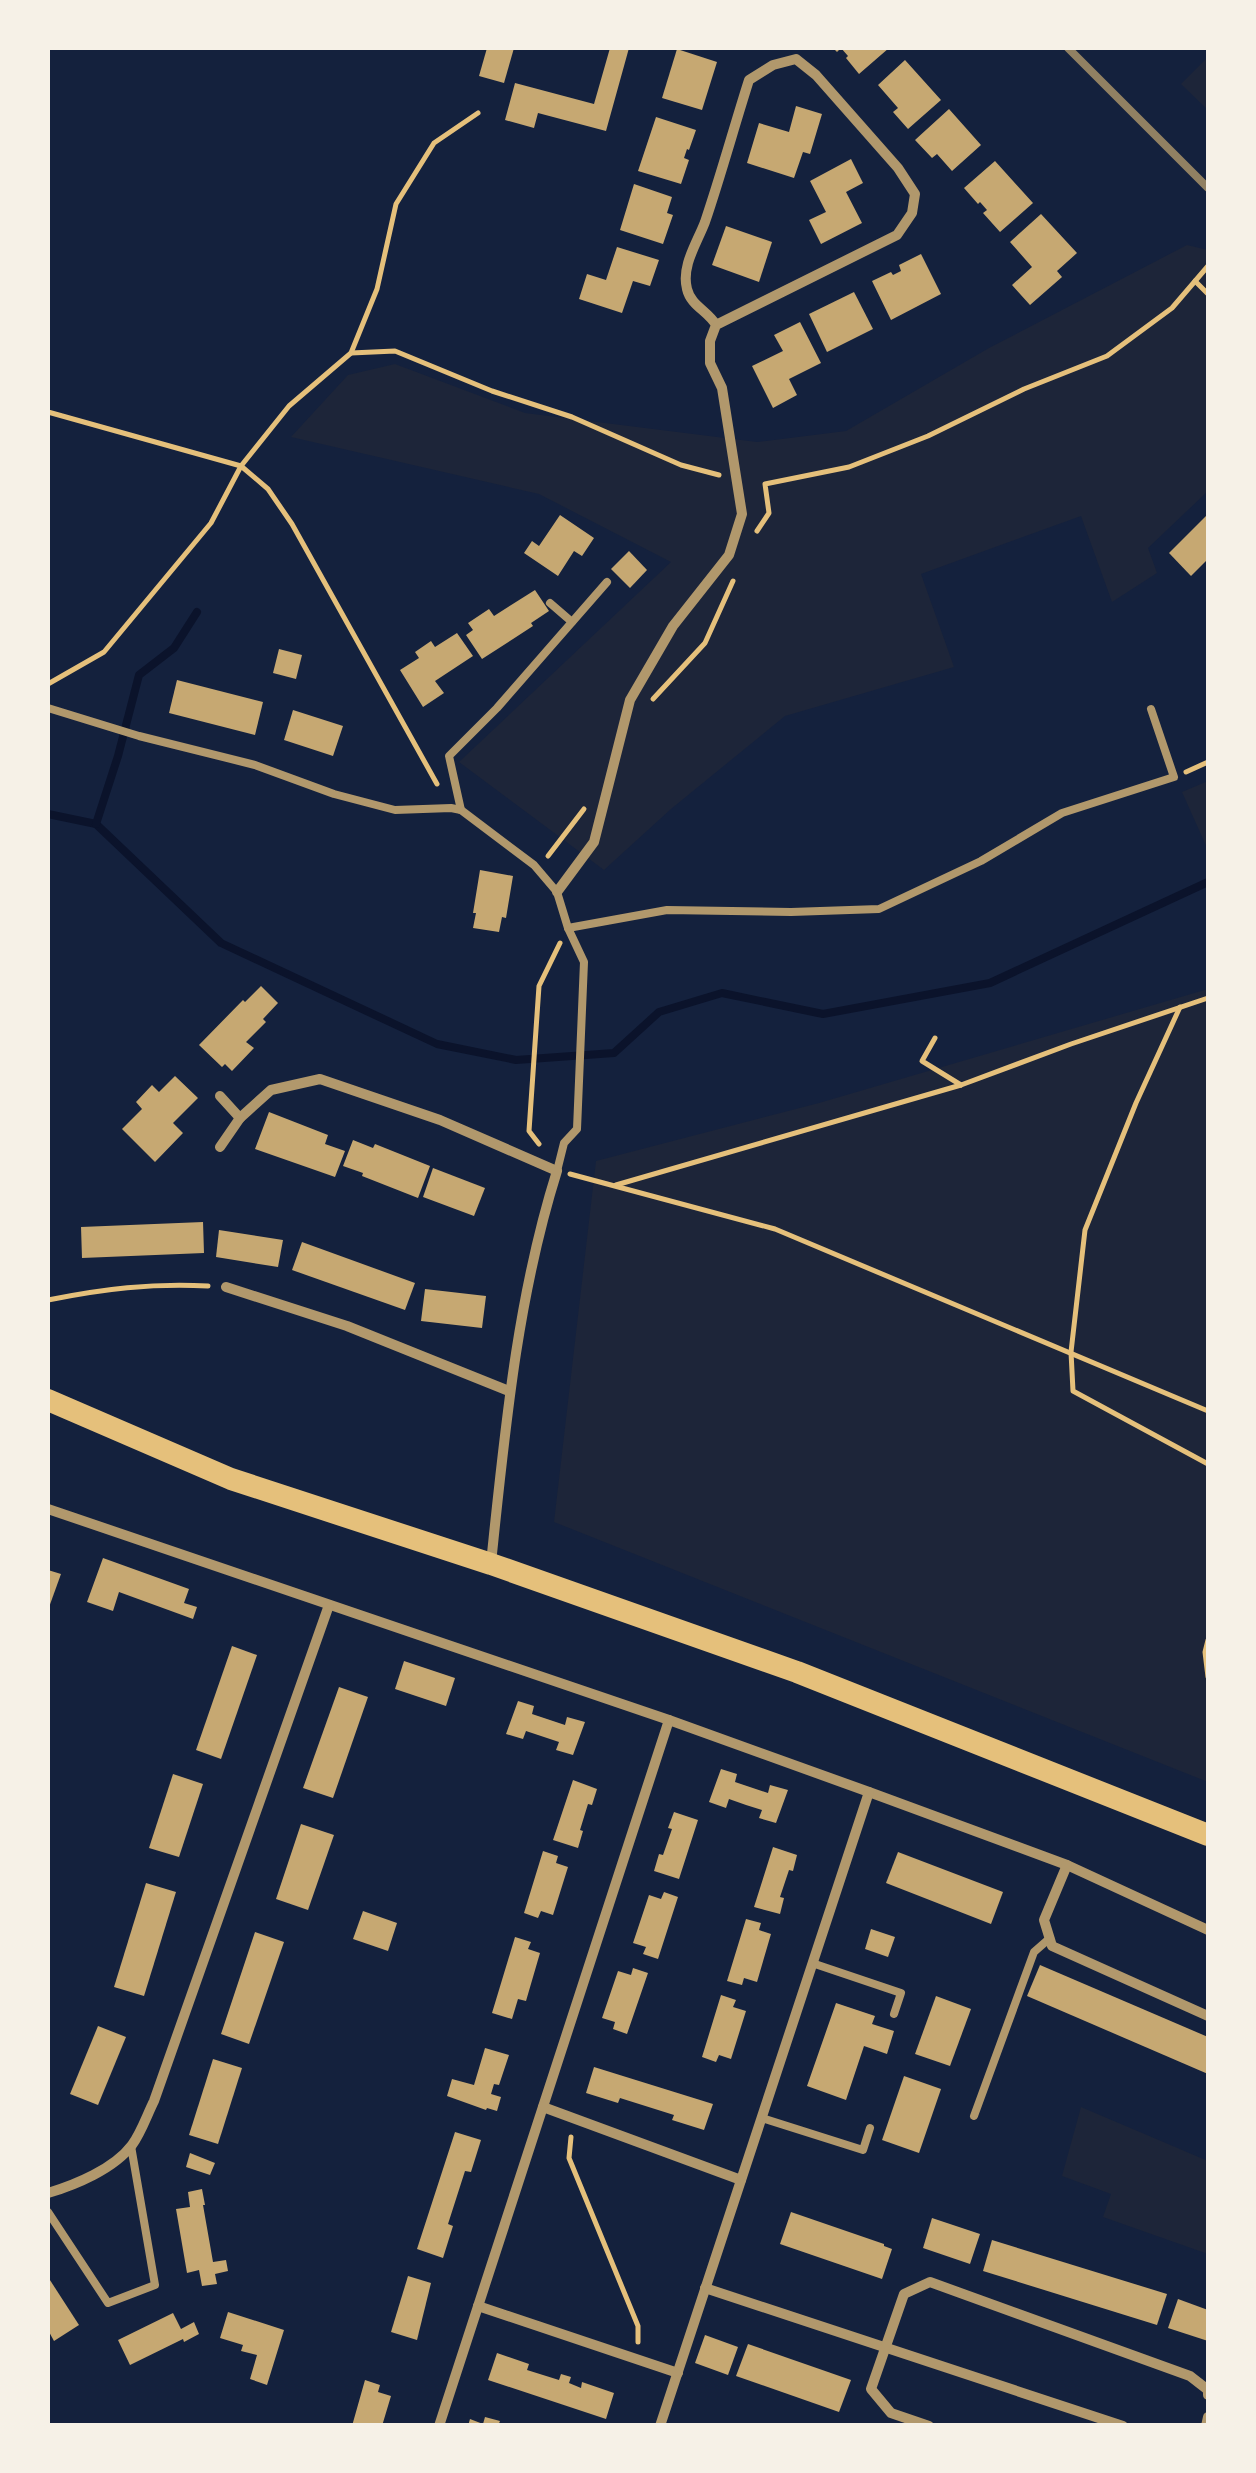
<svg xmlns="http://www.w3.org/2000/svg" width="1256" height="2473" font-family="'Golos Text',sans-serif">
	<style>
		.green { fill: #1d2539 }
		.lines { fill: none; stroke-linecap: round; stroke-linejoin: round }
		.stream { stroke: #0b132b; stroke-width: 8 }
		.building { fill: #c6a872 }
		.path { stroke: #e5c07b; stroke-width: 5 }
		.service { stroke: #b1986c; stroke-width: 8 }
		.minor { stroke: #b1986c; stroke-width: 10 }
		.primary { stroke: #e5c07b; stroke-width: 22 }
		.rail { stroke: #918062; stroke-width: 8 }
	</style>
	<rect width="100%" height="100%" fill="#14213d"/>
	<!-- green -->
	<g class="green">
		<path d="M1208 57V110L1181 84Z"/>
		<path d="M1187 245 1208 250V491L1148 548 1157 573 1112 602 1081 516 921 574 954 667 785 716 671 809 604 870 459 762 671 562 539 494 291 437 348 375 395 364 525 413 757 442 846 431 989 348Z"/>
		<path d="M1208 781V850L1182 792Z"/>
		<path d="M1208 989V1782L554 1522 596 1161 819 1103Z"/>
		<path d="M1081 2107 1208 2161V2254L1103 2217 1111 2194 1062 2176Z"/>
	</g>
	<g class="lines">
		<!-- stream -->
		<g class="stream">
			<path d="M48 814 96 824 221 943 437 1044 516 1060 614 1053 659 1012 722 993 823 1014 990 983 1208 882"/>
			<path d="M96 824 118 756 139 675 174 648 197 612"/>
		</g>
	</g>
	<!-- building -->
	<g class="building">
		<path d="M487 48H514L504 83 479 76Z"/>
		<path d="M610 48H629L606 131 538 113 534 128 505 120 515 83 594 104Z"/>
		<path d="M833 48H889L859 74 846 58 848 56 841 48 837 52Z"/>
		<path d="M677 49 717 62 702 110 662 98Z"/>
		<path d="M905 60 941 100 908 129 893 112 898 108 878 85Z"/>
		<path d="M796 106 822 114 810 154 803 152 794 178 747 163 759 123 789 132Z"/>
		<path d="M949 109 981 145 952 171 937 154 932 158 915 140Z"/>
		<path d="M656 117 696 130 689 150 687 149 684 158 689 160 681 184 638 171Z"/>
		<path d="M851 159 863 183 846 192 862 223 821 244 809 220 826 212 810 181Z"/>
		<path d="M995 161 1033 203 1000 232 983 213 987 210 980 202 978 204 964 188Z"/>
		<path d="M634 184 672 197 667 213 673 215 663 244 620 230Z"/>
		<path d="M1041 214 1077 253 1057 271 1062 277 1030 305 1012 285 1032 267 1010 242Z"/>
		<path d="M726 226 772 242 759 282 712 265Z"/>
		<path d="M617 247 659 260 650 286 633 281 622 313 579 299 587 274 606 280Z"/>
		<path d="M921 254 941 294 891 320 872 281 891 272 893 275 901 271 899 265Z"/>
		<path d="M854 292 873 329 827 352 809 314Z"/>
		<path d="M800 322 821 363 789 379 797 395 773 408 752 366 783 351 774 335Z"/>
		<path d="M1208 514V559L1191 576 1169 553Z"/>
		<path d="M560 515 594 538 582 556 574 551 558 576 524 553 532 541 539 546Z"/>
		<path d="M629 551 647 570 630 588 611 569Z"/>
		<path d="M535 590 549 611 531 623 533 626 482 659 466 635 473 630 468 623 489 609 494 616Z"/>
		<path d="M457 633 473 656 435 681 444 693 423 707 400 670 419 658 415 652 431 641 435 647Z"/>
		<path d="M279 649 302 655 296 679 273 673Z"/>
		<path d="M177 680 263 702 255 735 169 713Z"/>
		<path d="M293 710 343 726 333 756 284 740Z"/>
		<path d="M480 870 513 876 506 918 502 917 499 932 473 928 476 913H473Z"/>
		<path d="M261 986 278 1003 263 1019 266 1022 246 1042 254 1048 232 1071 225 1064 222 1067 199 1045 243 1000 245 1002Z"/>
		<path d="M175 1076 198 1098 173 1123 183 1133 155 1162 122 1129 142 1109 136 1102 152 1085 159 1092Z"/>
		<path d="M269 1112 328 1135 325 1144 345 1151 335 1177 255 1149Z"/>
		<path d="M353 1140 373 1148 375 1144 430 1166 418 1198 362 1176 363 1173 343 1166Z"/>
		<path d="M433 1168 485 1188 474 1216 423 1197Z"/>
		<path d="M203 1222 204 1253 82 1258 81 1227Z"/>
		<path d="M219 1230 283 1240 278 1267 216 1257Z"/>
		<path d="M302 1242 415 1283 405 1310 292 1270Z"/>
		<path d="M425 1289 486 1296 482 1328 421 1321Z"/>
		<path d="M103 1558 189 1589 184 1603 197 1607 193 1619 119 1592 113 1611 87 1602Z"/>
		<path d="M48 1570 61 1574 48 1610Z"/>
		<path d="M232 1646 257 1655 221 1759 196 1750Z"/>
		<path d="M404 1661 455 1678 446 1706 395 1689Z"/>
		<path d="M339 1687 368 1697 333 1798 303 1788Z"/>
		<path d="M518 1701 534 1706 532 1714 565 1725 567 1717 585 1722 573 1755 556 1750 559 1742 526 1731 523 1739 506 1734Z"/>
		<path d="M721 1769 737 1774 735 1782 768 1793 770 1785 788 1790 776 1823 759 1818 762 1810 746 1805 729 1799 726 1808 709 1802Z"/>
		<path d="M173 1774 203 1784 179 1857 149 1848Z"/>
		<path d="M573 1780 597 1789 592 1805 588 1804 580 1830 583 1831 578 1848 553 1840Z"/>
		<path d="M674 1812 698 1820 679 1879 654 1871 659 1854 663 1855 672 1829 668 1828Z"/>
		<path d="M301 1824 334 1835 308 1910 276 1899Z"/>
		<path d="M773 1847 797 1855 793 1871 789 1870 780 1897 784 1898 780 1914 754 1907Z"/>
		<path d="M543 1851 558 1856 556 1863 568 1867 553 1915 541 1911 538 1918 524 1913Z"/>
		<path d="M898 1852 1003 1892 991 1924 886 1883Z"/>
		<path d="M146 1883 176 1892 144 1996 114 1987Z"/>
		<path d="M664 1892 678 1897 658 1959 643 1954 646 1947 633 1943 649 1895 661 1899Z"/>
		<path d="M363 1911 397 1923 388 1951 353 1939Z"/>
		<path d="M746 1919 761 1923 759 1930 771 1934 757 1982 744 1978 742 1985 727 1981Z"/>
		<path d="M871 1929 895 1937 888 1957 865 1949Z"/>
		<path d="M255 1932 284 1942 249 2044 221 2034Z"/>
		<path d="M515 1937 531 1942 528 1949 540 1953 526 2001 518 1999 512 2019 492 2013Z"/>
		<path d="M1040 1965 1208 2037V2074L1027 1996Z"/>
		<path d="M633 1968 648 1973 627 2034 613 2029 615 2022 602 2018 618 1971 631 1975Z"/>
		<path d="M721 1995 736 2000 733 2007 746 2011 731 2059 719 2055 716 2062 702 2057Z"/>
		<path d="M936 1996 971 2009 950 2066 915 2054Z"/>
		<path d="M836 2003 875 2016 872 2024 894 2031 887 2054 864 2046 846 2100 807 2086Z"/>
		<path d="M98 2026 126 2037 98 2105 70 2094Z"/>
		<path d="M485 2048 509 2055 499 2085 494 2084 491 2094 501 2097 497 2111 487 2108 486 2110 447 2096 452 2079 474 2085Z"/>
		<path d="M213 2059 242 2068 218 2144 189 2135Z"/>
		<path d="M594 2067 713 2104 704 2130 672 2120 674 2115 620 2098 618 2103 586 2093Z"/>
		<path d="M904 2076 941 2089 919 2153 882 2140Z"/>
		<path d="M455 2132 481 2140 471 2172 465 2171 448 2224 453 2226 443 2258 417 2249Z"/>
		<path d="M190 2153 215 2163 210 2175 186 2167Z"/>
		<path d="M202 2189 205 2205H203L213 2262 226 2260 228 2271 215 2274 217 2284 202 2286 199 2270 187 2273 176 2209 190 2207 188 2192Z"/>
		<path d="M791 2212 884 2244V2246L892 2249 882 2279 780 2244Z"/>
		<path d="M932 2218 980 2234 970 2264 923 2248Z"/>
		<path d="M992 2240 1167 2294 1157 2325 983 2271Z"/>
		<path d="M408 2276 431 2283 417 2340 391 2332Z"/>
		<path d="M48 2277 79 2325 54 2341 48 2330Z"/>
		<path d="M1178 2299 1208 2310V2341L1168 2328Z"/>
		<path d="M228 2312 284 2330 267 2385 250 2379 257 2355 241 2351 243 2345 220 2338Z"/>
		<path d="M173 2313 181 2329 194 2322 199 2334 184 2342 183 2339 130 2365 118 2340Z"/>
		<path d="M705 2335 738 2347 728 2375 695 2363Z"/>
		<path d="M748 2344 851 2380 839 2412 736 2376Z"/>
		<path d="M497 2353 529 2364 527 2370 559 2380 561 2374 571 2377 569 2383 581 2388 582 2382 614 2393 606 2419 488 2380Z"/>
		<path d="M365 2380 380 2385 378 2392 391 2396 382 2426H352Z"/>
		<path d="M485 2417 500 2421 498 2426H468L470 2419 483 2424Z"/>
	</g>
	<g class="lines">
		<!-- path -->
		<g class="path">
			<path d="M1195 281 1208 294"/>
			<path d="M351 353 395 351 492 391 572 417 681 465 719 475"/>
			<path d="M48 412 241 466 268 489 292 524 437 784"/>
			<path d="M757 531 769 513 765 484 849 467 928 436 1024 389 1107 356 1172 308 1208 266"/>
			<path d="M48 684 104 652 211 523 241 466 289 406 351 353 377 289 396 204 434 143 478 113"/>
			<path d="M653 699 705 643 733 581"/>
			<path d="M1186 772 1208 762"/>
			<path d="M548 856 584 809"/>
			<path d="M1180 1007 1136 1103 1085 1230 1071 1352 1073 1391 1208 1464"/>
			<path d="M935 1038 922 1061 961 1085"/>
			<path d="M539 1144 529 1131 539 986 560 943"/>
			<path d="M570 1174 775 1229 1208 1411"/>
			<path d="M616 1185 961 1085 1071 1044 1208 998"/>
			<path d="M48 1300C103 1289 151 1283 208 1286"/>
			<path d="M1208 1640 1205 1652 1208 1677"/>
			<path d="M571 2137 569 2158 638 2326V2342"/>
		</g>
		<!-- service -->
		<g class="service">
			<path d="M550 603 572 622"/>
			<path d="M48 708 139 736 255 765 334 794 395 810 451 808 461 810 534 865 557 892 568 928 584 962 577 1129 564 1143 557 1171"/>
			<path d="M461 810 449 756 497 708 607 582"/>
			<path d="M568 928 667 910 791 912 879 909 981 861 1062 813 1174 777 1151 709"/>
			<path d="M812 1963 901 1993 894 2014"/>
			<path d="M974 2116 1034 1952 1050 1938"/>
			<path d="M762 2118 863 2150 870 2128"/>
			<path d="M48 2212 108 2303 155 2285 131 2146"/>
		</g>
		<!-- minor -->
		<g class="minor">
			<path d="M557 892 594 842 630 700 673 626 729 555 742 514 722 388 710 363V341L716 325 897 235 912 213 915 194 898 168 816 75 796 59 773 65 749 80C734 127 721 175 705 222 697 243 681 266 687 289 691 306 708 311 716 325"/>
			<path d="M220 1096 240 1118"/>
			<path d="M220 1147 240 1118 271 1090 320 1079 440 1120 557 1171C517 1298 505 1430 491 1563"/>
			<path d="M226 1287 347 1326 509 1391"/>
			<path d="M48 1509 669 1720 869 1792 1067 1865 1208 1930"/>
			<path d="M1067 1865 1044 1920 1052 1946 1208 2016"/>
			<path d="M543 2107 741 2180"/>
			<path d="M48 2193C75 2185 114 2169 132 2145 141 2133 147 2115 154 2101L329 1605"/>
			<path d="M705 2288 1123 2426"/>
			<path d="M478 2306 678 2373"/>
			<path d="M439 2426 669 1720"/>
			<path d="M660 2426 869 1792"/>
			<path d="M929 2426 891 2413 871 2389 904 2294 930 2282 1190 2376 1208 2390V2395"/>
			<path d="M1206 2426 1208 2417"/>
		</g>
		<!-- primary -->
		<path class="primary" d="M48 1400 231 1479 491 1564 797 1672 1208 1835"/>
		<!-- rail -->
		<path class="rail" d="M1068 48 1208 188"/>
	</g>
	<!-- border -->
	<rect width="1256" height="2473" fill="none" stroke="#f6f1e7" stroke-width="100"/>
</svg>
